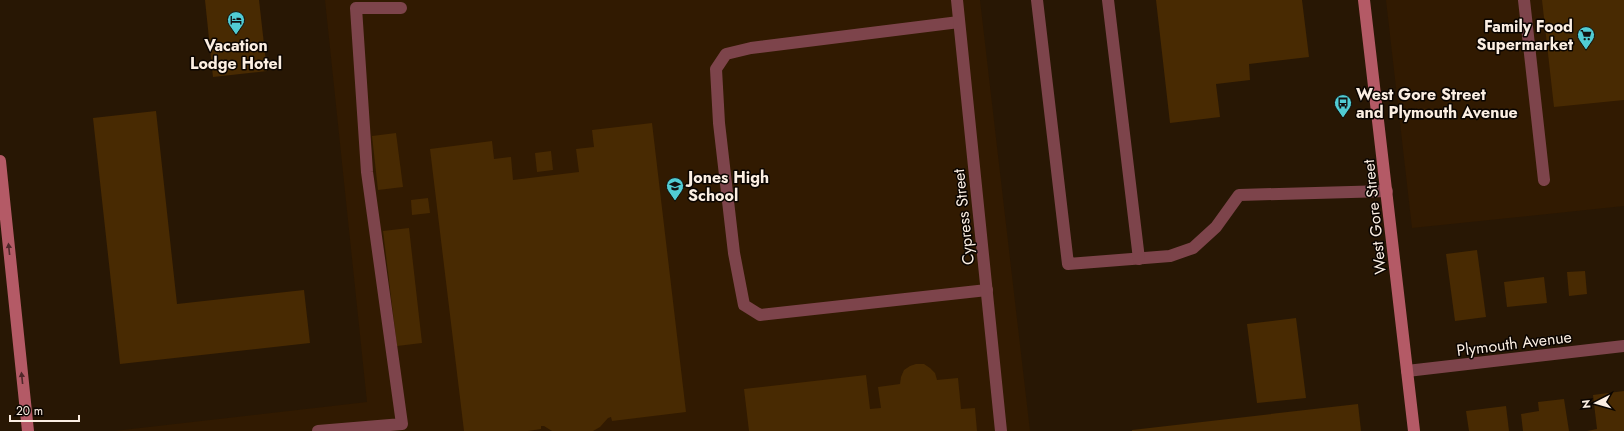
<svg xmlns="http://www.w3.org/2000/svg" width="1624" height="431" font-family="Jost,sans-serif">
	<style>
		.built { fill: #311a01 }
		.building { fill: #482a02 }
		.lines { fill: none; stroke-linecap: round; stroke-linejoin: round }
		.lane { stroke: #7d444b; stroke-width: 12 }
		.street { stroke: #7d444b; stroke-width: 12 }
		.secondary { stroke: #b45a66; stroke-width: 12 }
		.oneway { fill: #4f2729 }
		.labels { text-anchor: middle; stroke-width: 3; stroke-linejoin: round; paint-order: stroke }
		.poi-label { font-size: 16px; font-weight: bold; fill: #fbeee2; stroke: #0b0501; text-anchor: start }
		.street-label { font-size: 16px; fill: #fbeee2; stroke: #0b0501 }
	</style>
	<rect width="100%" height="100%" fill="#281704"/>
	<!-- built -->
	<g class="built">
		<path d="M325 0H980L1030 431H114L367 402Z"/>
		<path d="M1386 0H1624V206L1412 228Z"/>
	</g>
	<!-- building -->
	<g class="building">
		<path d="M205 0H259L267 71 213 77Z"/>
		<path d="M1156 0H1302L1309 57 1249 64 1250 80 1216 84 1220 117 1170 123Z"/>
		<path d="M1542 0H1624V100L1554 107Z"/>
		<path d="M156 111 177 304 304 290 310 343 120 364 93 118Z"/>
		<path d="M652 123 686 412 612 421 611 417 608 418 600 427 593 431H552L544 426H541V429L528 431H464L430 149 492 141 494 159 511 157 513 180 579 172 576 149 594 147 592 130Z"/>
		<path d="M396 133 403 187 378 190 372 136Z"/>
		<path d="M551 151 553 170 537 172 535 153Z"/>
		<path d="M428 198 430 213 412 215 411 200Z"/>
		<path d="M409 228 422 343 397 346 383 231Z"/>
		<path d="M1477 250 1486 317 1455 321 1446 254Z"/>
		<path d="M1585 271 1587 294 1569 296 1567 272Z"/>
		<path d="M1544 277 1547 303 1507 307 1504 282Z"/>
		<path d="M1296 318 1306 398 1257 403 1247 324Z"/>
		<path d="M916 364H924L930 368 935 373 937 380 958 378 961 409 975 408 977 431H749L744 389 866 375 870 409 881 408 878 387 900 384 901 377 904 370 910 366Z"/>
		<path d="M1624 391V431H1587L1597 429 1593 395Z"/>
		<path d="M1564 399 1569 431H1523L1521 414 1539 411 1538 402Z"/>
		<path d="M1358 404 1361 431H1132V430Z"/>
		<path d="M1506 406 1509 431H1469L1466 411Z"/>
	</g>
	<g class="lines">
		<!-- lane -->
		<g class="lane">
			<path d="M1037 0 1068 264 1170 256 1193 248 1216 227 1239 195 1387 191"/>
			<path d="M1108 0 1139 259"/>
			<path d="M1524 0 1544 180"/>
			<path d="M959 22 751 48 726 54 716 69 719 123 734 253 744 305 760 315 987 290"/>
			<path d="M318 431 402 424 367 172 356 8H401"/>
		</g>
		<!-- street -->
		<g class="street">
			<path d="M957 0 1001 431"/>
			<path d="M1407 371 1624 346"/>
		</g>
		<!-- secondary -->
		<g class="secondary">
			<path d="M1364 0 1414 431"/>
			<path d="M0 161 28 431"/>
		</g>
	</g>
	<!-- one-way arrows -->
	<defs><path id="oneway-solid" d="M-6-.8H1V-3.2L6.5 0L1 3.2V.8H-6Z"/></defs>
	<g class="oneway">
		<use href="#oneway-solid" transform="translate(9 249) rotate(-96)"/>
		<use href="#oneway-solid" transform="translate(22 378) rotate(-96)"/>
	</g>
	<!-- icons -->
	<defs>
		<g id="hotel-pin" transform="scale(0.9)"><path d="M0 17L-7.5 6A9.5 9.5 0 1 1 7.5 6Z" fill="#51ccd4" stroke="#0b0501"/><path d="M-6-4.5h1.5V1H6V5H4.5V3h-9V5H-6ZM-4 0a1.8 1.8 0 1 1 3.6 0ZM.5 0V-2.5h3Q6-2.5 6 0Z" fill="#111"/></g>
		<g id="supermarket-pin" transform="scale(0.9)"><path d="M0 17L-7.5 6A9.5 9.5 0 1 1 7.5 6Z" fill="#51ccd4" stroke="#0b0501"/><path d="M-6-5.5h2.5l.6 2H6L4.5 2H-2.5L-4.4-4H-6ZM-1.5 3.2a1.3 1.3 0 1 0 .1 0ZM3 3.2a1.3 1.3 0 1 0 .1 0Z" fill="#111"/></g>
		<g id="bus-pin" transform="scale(0.9)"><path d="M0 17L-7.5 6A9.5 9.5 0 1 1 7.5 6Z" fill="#51ccd4" stroke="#0b0501"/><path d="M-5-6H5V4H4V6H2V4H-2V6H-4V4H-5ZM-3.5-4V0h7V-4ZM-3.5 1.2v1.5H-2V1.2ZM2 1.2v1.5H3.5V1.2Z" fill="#111"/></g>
		<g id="school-pin" transform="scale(0.9)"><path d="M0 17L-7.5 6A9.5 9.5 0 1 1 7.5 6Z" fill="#51ccd4" stroke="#0b0501"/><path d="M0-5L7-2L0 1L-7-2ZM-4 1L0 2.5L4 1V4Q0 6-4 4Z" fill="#111"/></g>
	</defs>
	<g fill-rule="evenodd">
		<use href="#hotel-pin" x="236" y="20"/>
		<use href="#supermarket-pin" x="1586" y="35"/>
		<use href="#bus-pin" x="1343" y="103"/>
		<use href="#school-pin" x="675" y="186"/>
	</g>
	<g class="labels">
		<!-- poi labels -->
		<g class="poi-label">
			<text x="1573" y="32" text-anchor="end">Family Food<tspan x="1573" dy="18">Supermarket</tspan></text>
			<text x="236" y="51" text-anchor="middle">Vacation<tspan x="236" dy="18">Lodge Hotel</tspan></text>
			<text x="1356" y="100">West Gore Street<tspan x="1356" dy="18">and Plymouth Avenue</tspan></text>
			<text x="688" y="183">Jones High<tspan x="688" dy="18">School</tspan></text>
		</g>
		<!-- street labels -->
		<g class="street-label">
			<text transform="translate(963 217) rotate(-96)" y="6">Cypress Street</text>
			<text transform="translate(1374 217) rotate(-96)" y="6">West Gore Street</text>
			<text transform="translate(1514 343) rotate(-7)" y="6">Plymouth Avenue</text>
		</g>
	</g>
	<!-- north arrow -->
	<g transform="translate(1596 403) rotate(264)" stroke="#0b0501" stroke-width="3" paint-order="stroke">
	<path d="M0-3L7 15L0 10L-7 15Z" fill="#fbeee2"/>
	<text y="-6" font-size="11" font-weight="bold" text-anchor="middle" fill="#fbeee2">N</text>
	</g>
	<!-- scale -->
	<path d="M10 415v6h69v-6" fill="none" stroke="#fbeee2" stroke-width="2"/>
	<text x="16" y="415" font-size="12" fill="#fbeee2" stroke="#0b0501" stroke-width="3" paint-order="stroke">20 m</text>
</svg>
